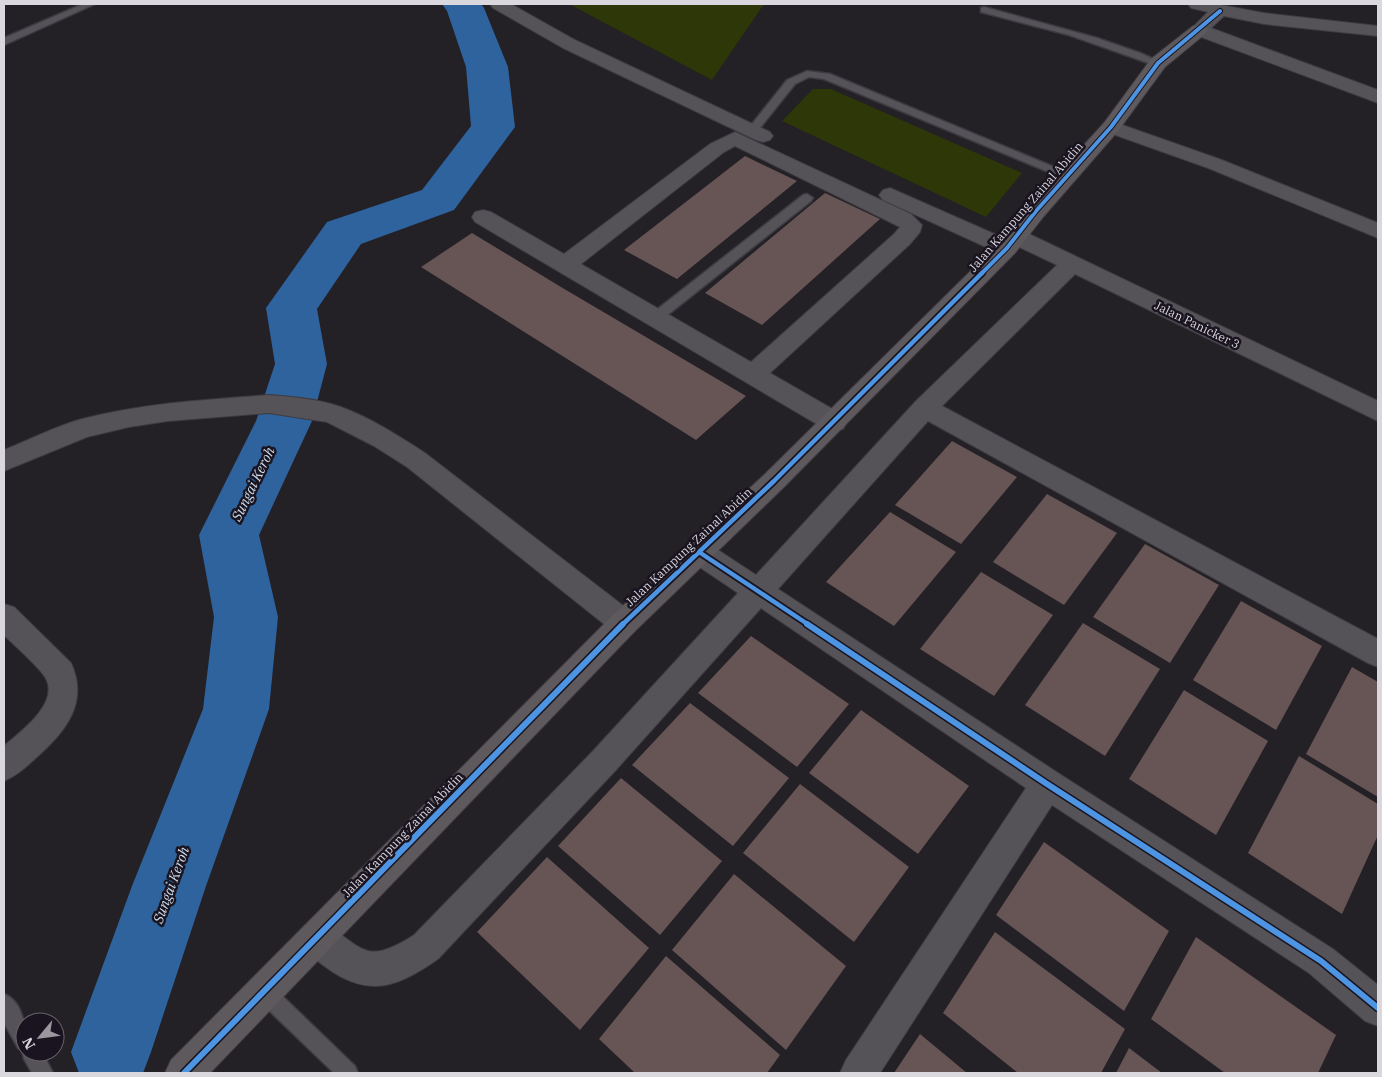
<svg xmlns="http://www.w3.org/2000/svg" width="1382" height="1077" font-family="'IBM Plex Serif',serif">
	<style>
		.green { fill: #2d3707 }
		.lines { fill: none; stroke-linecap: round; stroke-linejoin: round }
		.river { fill: #2e639d; fill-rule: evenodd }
		.building { fill: #675454 }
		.lane-casing { stroke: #3d3b41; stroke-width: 3 }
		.street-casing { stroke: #3d3b41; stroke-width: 2 }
		.secondary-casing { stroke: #3d3b41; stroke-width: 2 }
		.lane { fill: #555358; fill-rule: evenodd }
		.street { fill: #555358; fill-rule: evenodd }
		.secondary { fill: #5e595c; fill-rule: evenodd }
		.cycleway-far2-casing { stroke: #19141f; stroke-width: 6 }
		.cycleway-far1-casing { stroke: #19141f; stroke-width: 8 }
		.cycleway-casing { stroke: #19141f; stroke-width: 9 }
		.cycleway-far2 { stroke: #4d94e3; stroke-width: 4 }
		.cycleway-far1 { stroke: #4d94e3; stroke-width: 4.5 }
		.cycleway { stroke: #4d94e3; stroke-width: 6 }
		.labels { text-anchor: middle; stroke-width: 5; stroke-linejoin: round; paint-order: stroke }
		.street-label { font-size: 12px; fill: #dad7df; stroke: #19141f }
		.water-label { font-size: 14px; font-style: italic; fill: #cedeef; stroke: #19141f }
	</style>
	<rect width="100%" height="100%" fill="#232026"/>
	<!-- green -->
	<g class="green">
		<path d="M569 4H764L712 80Z"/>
		<path d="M813 89H831L1022 173 986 217 782 121Z"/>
	</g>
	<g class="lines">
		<!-- river -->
		<path class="river" d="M442 4H481L484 8 508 67 515 127 454 210 361 244 317 309 327 364 312 421 259 535 278 617 269 709 206 886 151 1052 143 1073H79L71 1052 132 886 203 709 214 617 199 535 256 421 275 364 266 308 327 222 422 190 471 126 466 67 447 11Z"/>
	</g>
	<!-- building -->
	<g class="building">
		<path d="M745 156 797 181 677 279 624 250Z"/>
		<path d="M825 193 880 219 762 325 705 293Z"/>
		<path d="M472 233 561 287 746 396 696 440 421 267Z"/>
		<path d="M952 441 1017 477 961 544 895 505Z"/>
		<path d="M1047 494 1117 533 1064 605 993 562Z"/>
		<path d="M890 512 956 552 894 626 826 582Z"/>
		<path d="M1145 544 1219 585 1170 663 1093 617Z"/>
		<path d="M981 572 1053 615 994 696 920 649Z"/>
		<path d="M1241 601 1322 646 1276 730 1193 680Z"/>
		<path d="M1083 623 1160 669 1105 756 1025 705Z"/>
		<path d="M751 636 849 704 797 767 698 693Z"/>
		<path d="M1352 667 1378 682V797L1306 754Z"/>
		<path d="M1184 690 1268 741 1216 835 1129 779Z"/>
		<path d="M690 703 789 778 733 846 632 765Z"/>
		<path d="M861 710 969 786 918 854 809 773Z"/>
		<path d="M1299 756 1378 804V835L1342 914 1248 853Z"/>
		<path d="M621 778 722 861 660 935 558 846Z"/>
		<path d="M800 784 909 867 854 942 743 853Z"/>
		<path d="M1044 842 1169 931 1124 1011 996 915Z"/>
		<path d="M547 857 649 948 580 1030 477 932Z"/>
		<path d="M734 874 846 966 786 1050 672 950Z"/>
		<path d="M995 932 1125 1029 1101 1073H1018L943 1013Z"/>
		<path d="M1196 937 1336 1035 1318 1073H1225L1151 1019Z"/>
		<path d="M666 956 780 1055 767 1073H635L599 1039Z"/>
		<path d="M920 1034 967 1073H894Z"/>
		<path d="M1129 1048 1162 1073H1116Z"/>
	</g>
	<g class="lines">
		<!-- lane casing -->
		<g class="lane-casing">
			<g id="lane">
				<path d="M83 4H95L4 45V38Z"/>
				<path d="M984 7 1097 38 1140 53 1163 63 1158 66 1154 65 1069 35 981 12V8Z"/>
				<path d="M807 71 830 74 1071 174 1073 176 1067 179 1063 178 824 79 809 77 795 84 756 133H748L747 131 748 129 787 80Z"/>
				<path d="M807 194 813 198 811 201 660 321H650L649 318 650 315 803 195Z"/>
				<path d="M264 982 271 985 355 1066 358 1073H334L257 999 254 992 257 985Z"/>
				<path d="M4 994C26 1003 25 1032 25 1052H42L53 1073H32L24 1059 22 1050 18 1048 4 1023Z"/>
			</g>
		</g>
		<!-- street casing -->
		<g class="street-casing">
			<g id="street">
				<path d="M490 4H511L575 40 770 132 773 136 770 140 763 142 756 140 563 48 493 8Z"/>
				<path d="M1188 4H1216L1264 13 1378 26V36L1264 24 1224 16 1211 28 1378 90V103L1193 34 1190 30 1208 12 1191 8Z"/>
				<path d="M1111 121 1222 160 1378 223V238L1208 168 1104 131 1101 127 1104 123Z"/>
				<path d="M735 132 911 214 922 225 920 232 910 244 770 373 843 415 847 422 843 429 834 431 825 429 475 222 472 217 475 212 483 210 491 212 564 254 710 144ZM735 146 900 227 894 234 751 362 581 264 724 152Z"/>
				<path d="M890 188 1008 240 1006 237 1009 232 1017 230 1025 232 1378 401V421L1075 274 942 406 1378 639V667L1368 663 928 421 778 589 1058 773 1333 949 1378 985V1026L1365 1021 1309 973 1052 805 880 1073H840L846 1060 1026 788 761 608 615 771 438 959C399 986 370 999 327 968 315 959 305 952 299 938L304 926 316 921C363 940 358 971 414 935L593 751 738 593 689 560 685 552 689 544 699 541 709 544 756 575 916 401 1057 265 1017 246 1018 248 1015 253 1007 255 999 253 883 200 879 195 883 190Z"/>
				<path d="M269 395C293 397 318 399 341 407 371 418 399 436 425 453L634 614 639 623 634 632 624 635 614 632 407 467 374 446 327 422 269 413 168 421 129 427 87 437 4 471V450C29 440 56 426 82 419 144 403 206 400 269 395Z"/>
				<path d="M4 604 14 607 71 663C89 702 66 731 38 756 27 766 18 775 4 781V746C20 732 61 703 45 677 39 667 14 645 4 635Z"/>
			</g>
		</g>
		<!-- secondary casing -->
		<g class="secondary-casing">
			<path id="secondary" d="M1199 25 1205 26 1208 30 1205 34 1165 67 1118 131 1044 216 1015 253 783 488 634 632 210 1073H165L171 1060 614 614 765 474 999 243 1028 206 1104 123 1151 59 1193 26Z"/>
		</g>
		<!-- lane -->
		<use href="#lane" class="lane"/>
		<!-- street -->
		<use href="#street" class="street"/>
		<!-- secondary -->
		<use href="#secondary" class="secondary"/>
		<!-- cycleway-far2 casing -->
		<g class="cycleway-far2-casing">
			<path id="cycleway-far2" d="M981 274 1007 248 1036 211 1111 127 1158 63 1220 11"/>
		</g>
		<!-- cycleway-far1 casing -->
		<g class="cycleway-far1-casing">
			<g id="cycleway-far1">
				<path d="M699 552 809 625"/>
				<path d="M622 625 774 481 982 273"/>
			</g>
		</g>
		<!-- cycleway casing -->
		<g class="cycleway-casing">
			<g id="cycleway">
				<path d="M807 624 1047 784 1321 961 1378 1008"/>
				<path d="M184 1073 623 624"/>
			</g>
		</g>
		<!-- cycleway-far2 -->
		<use href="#cycleway-far2" class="cycleway-far2"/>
		<!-- cycleway-far1 -->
		<use href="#cycleway-far1" class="cycleway-far1"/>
		<!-- cycleway -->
		<use href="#cycleway" class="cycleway"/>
	</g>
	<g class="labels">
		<!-- street labels -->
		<g class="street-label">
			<text transform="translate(1026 207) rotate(-49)" y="4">Jalan Kampung Zainal Abidin</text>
			<text transform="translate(1197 325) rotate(26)" y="4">Jalan Panicker 3</text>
			<text transform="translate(689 547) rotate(-43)" y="4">Jalan Kampung Zainal Abidin</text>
			<text transform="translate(403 835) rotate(-46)" y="4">Jalan Kampung Zainal Abidin</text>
		</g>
		<!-- water labels -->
		<g class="water-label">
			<text transform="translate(253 484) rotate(-64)" y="5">Sungai Keroh</text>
			<text transform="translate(171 885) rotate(-70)" y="5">Sungai Keroh</text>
		</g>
	</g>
	<!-- border -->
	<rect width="1382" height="1077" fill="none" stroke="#dad7df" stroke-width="10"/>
	<!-- north arrow -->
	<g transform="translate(40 1037) rotate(241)"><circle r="24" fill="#19141f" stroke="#66626c"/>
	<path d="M0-4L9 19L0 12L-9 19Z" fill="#9a979e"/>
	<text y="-8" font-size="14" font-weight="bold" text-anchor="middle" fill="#dad7df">N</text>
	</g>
</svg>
